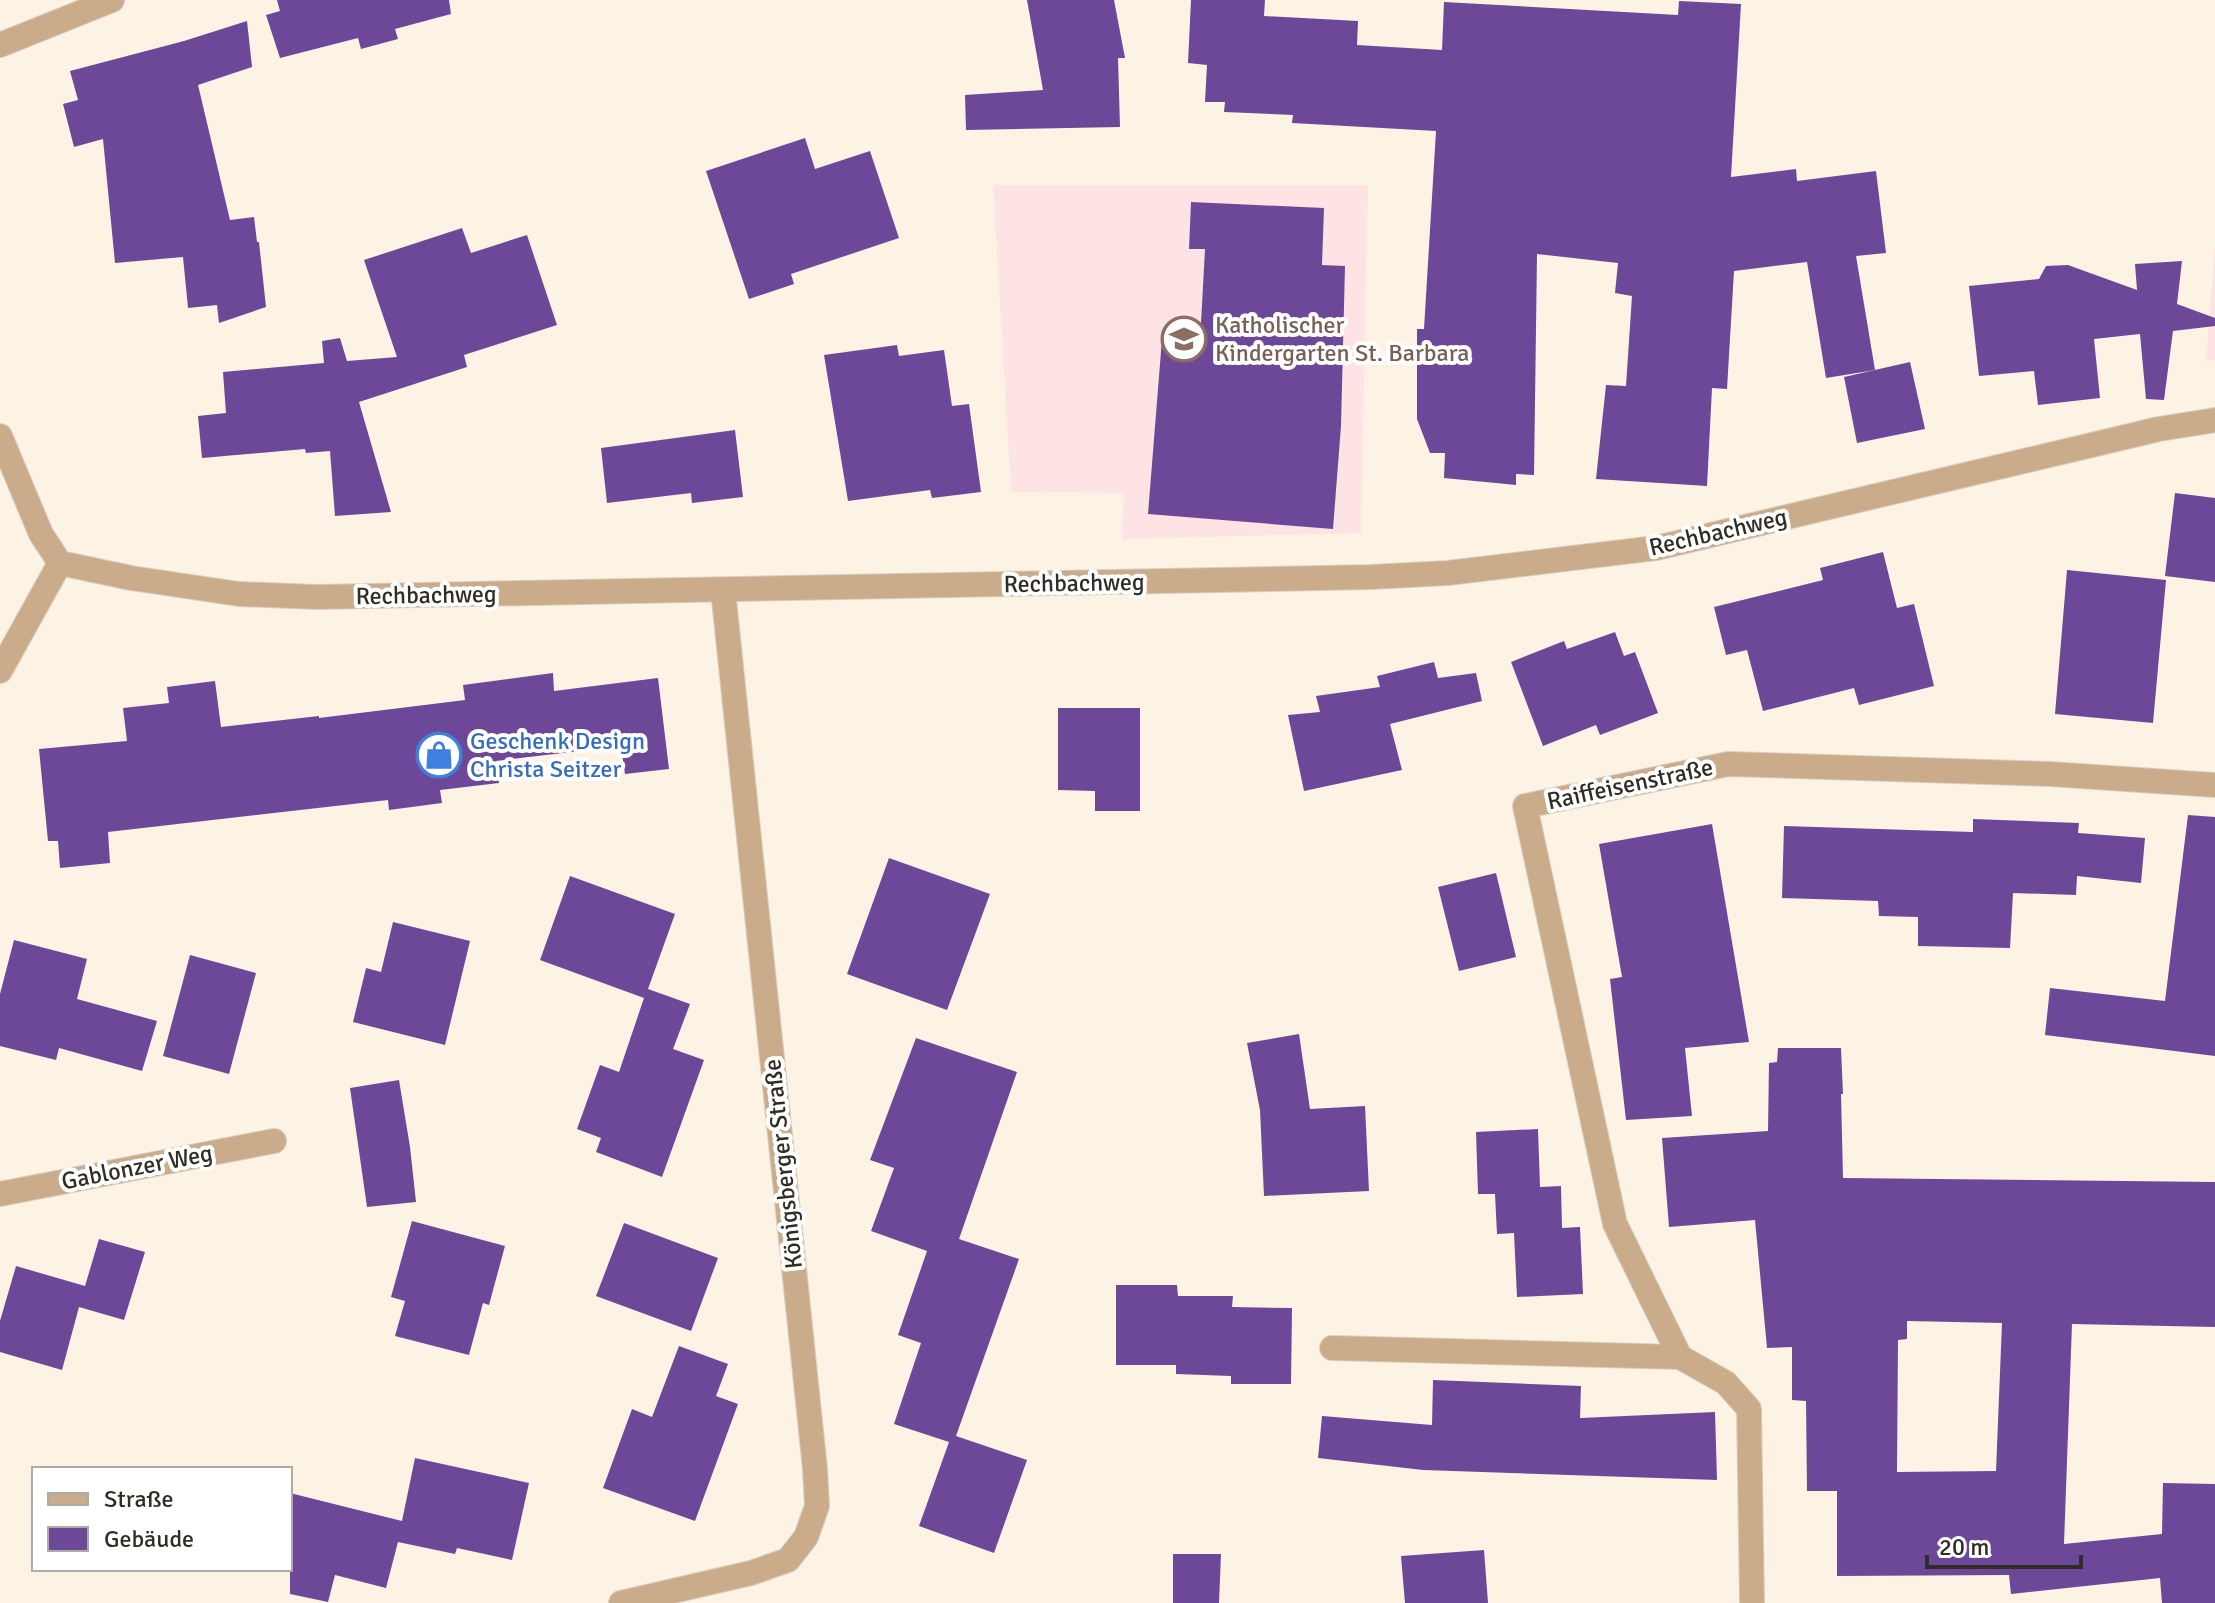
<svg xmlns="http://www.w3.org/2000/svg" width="2215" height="1603" font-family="Signika,sans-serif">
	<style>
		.education { fill: #fee3e4 }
		.building { fill: #6d4898; fill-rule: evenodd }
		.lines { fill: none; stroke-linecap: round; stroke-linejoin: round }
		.minor-casing { stroke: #d8cfc2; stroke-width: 26 }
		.minor { stroke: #caac8b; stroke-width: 24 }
		.labels { text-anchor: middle; stroke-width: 8; stroke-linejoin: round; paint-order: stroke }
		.education-label { font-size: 24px; fill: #785e54; stroke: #fff; text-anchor: start }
		.street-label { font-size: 24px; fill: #302c26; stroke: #fff }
		.shop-label { font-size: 24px; fill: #366cbe; stroke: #fff; text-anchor: start }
	</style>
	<rect width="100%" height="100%" fill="#fdf3e4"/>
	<!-- education -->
	<g class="education">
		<path d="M993 185H1368L1361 533 1122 539 1124 493 1011 492Z"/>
		<path d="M2215 246V360L2206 361Z"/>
	</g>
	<!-- building -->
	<g class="building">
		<path d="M277 0H449L451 14 395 29 398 39 361 49 358 38 280 58 266 15 280 11Z"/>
		<path d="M1027 0H1114L1125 58H1118L1120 127 966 130 965 95 1043 90Z"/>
		<path d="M1191 0H1265L1264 16 1358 21 1357 45 1442 50 1444 2 1678 15 1679 1 1741 4 1731 177 1796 169 1797 181 1876 171 1886 253 1856 256 1875 370 1826 378 1807 262 1734 271 1727 389 1712 388 1707 486 1596 479 1606 385 1626 386 1632 296 1615 293 1618 263 1537 254 1534 475 1516 474V485L1444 478 1445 453H1430L1417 419V329H1424L1436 131 1292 123 1293 115 1224 112 1225 102H1205L1207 65 1188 63Z"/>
		<path d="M247 21 252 67 198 85 230 220 254 217 257 242H259L266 307 219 323 217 305 188 308 183 257 115 263 103 139 74 147 63 104 78 100 70 71 184 41Z"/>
		<path d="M805 138 815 169 870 151 899 238 791 274 794 284 749 299 706 171Z"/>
		<path d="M1191 202 1324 208 1322 265 1345 266 1341 426 1333 529 1148 514 1162 339 1200 342 1205 249H1189Z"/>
		<path d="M462 228 471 253 527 235 557 325 464 355 467 367 359 402 391 512 335 516 330 451 306 453 305 449 202 458 198 416 226 413 223 372 324 363 322 341 340 338 347 361 397 357 364 260Z"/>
		<path d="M2182 261 2177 304 2215 318V326L2173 331 2164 400 2146 399 2140 334 2094 339 2100 398 2038 405 2034 371 1979 376 1969 286 2039 279 2046 266 2068 265 2137 290 2135 264Z"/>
		<path d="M897 345 899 356 944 350 952 406 969 404 981 492 932 498 930 490 848 501 824 355Z"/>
		<path d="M1910 362 1925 429 1857 443 1844 377Z"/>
		<path d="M735 430 743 497 692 503 691 493 607 503 601 448Z"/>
		<path d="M2175 493 2215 498V582L2165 576Z"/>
		<path d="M1883 552 1897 608 1914 604 1934 686 1859 705 1854 688 1763 711 1747 650 1726 655 1714 607 1823 580 1820 568Z"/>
		<path d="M2067 570 2166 580 2153 723 2055 714Z"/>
		<path d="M1615 632 1624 656 1635 652 1658 713 1600 735 1596 725 1543 746 1511 662 1564 641 1567 649Z"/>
		<path d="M1434 662 1438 678 1476 673 1482 701 1390 724 1402 770 1304 791 1288 715 1320 712 1316 696 1380 687 1377 676Z"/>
		<path d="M553 673 554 691 658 678 669 769 625 774 621 746 496 761 499 783 440 790 442 803 389 810 388 800 108 832 110 863 60 868 58 841H48L39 749 127 741 123 708 169 703 167 687 215 681 221 727 319 716V718L465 700 463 685Z"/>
		<path d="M1058 708H1140V811H1095V791L1058 790Z"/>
		<path d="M2188 815 2215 817V1056L2045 1035 2050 988 2165 1001Z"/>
		<path d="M1973 819 2079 823 2078 833 2145 838 2141 883 2077 876 2076 895 2013 893 2010 948 1918 946V917L1879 916 1878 901 1782 898 1784 826 1973 832Z"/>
		<path d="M1712 824 1749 1042 1685 1048 1692 1116 1626 1120 1610 979 1622 977 1599 844Z"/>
		<path d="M889 858 990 894 947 1010 847 974Z"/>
		<path d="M1496 873 1516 957 1459 971 1438 887Z"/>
		<path d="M570 876 675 914 648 989 690 1004 673 1049 704 1060 662 1177 596 1152 601 1138 577 1129 600 1065 619 1072 644 998 540 960Z"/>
		<path d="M393 922 470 941 445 1045 353 1022 366 968 381 972Z"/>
		<path d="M14 940 87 959 77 999 157 1021 142 1071 59 1048 56 1060 0 1046V994Z"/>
		<path d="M190 955 256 973 229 1074 163 1056Z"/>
		<path d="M1299 1034 1310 1109 1365 1106 1369 1191 1264 1196 1260 1110 1247 1043Z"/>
		<path d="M916 1038 1017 1072 959 1239 1019 1259 956 1436 1027 1460 994 1553 919 1526 949 1442 894 1424 921 1343 898 1335 927 1251 871 1231 894 1168 870 1160Z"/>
		<path d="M1778 1048H1841L1843 1094H1841L1843 1178 2215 1182V1327L2072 1324 2064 1544 2162 1534 2163 1483 2215 1484V1603H2162L2160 1578 2011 1594 2009 1575 1837 1576V1491H1807L1806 1401 1792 1400V1347L1767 1348 1755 1220 1669 1227 1662 1138 1768 1131 1769 1063 1777 1062ZM1907 1321 2002 1323 1996 1471 1897 1472 1898 1340 1907 1339Z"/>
		<path d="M399 1080 410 1147 416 1202 367 1207 350 1088Z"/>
		<path d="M1538 1129 1540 1187 1561 1186 1562 1228 1580 1227 1583 1294 1517 1297 1514 1233 1497 1234 1495 1194H1478L1476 1132Z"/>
		<path d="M412 1221 505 1246 489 1305 483 1303 469 1355 395 1336 405 1301 391 1297Z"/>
		<path d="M624 1223 718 1258 691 1331 596 1296Z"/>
		<path d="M99 1239 145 1252 124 1320 79 1307 62 1370 0 1352V1321L16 1266 85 1286Z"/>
		<path d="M1116 1285H1177L1178 1296H1233L1232 1307 1292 1308 1291 1384H1231V1376L1176 1374V1365H1116Z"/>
		<path d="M679 1346 728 1364 716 1396 738 1404 695 1521 603 1488 632 1409 652 1417Z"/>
		<path d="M1433 1380 1581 1386 1580 1418 1715 1412 1717 1480 1423 1470 1318 1458 1322 1416 1432 1425Z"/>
		<path d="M415 1458 529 1483 512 1560 457 1548 455 1554 398 1542 386 1588 335 1575 328 1602 290 1594V1493L402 1521Z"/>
		<path d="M1484 1550 1488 1603H1405L1401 1556Z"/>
		<path d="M1173 1554H1221L1219 1603H1173Z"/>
	</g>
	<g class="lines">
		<!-- minor casing -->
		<g class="minor-casing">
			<g id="minor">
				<path d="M0 45 112 0"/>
				<path d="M0 436 41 534 60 563 131 578 239 594 317 597 1371 577 1448 573 1656 548 2159 429 2215 420"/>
				<path d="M0 671 60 563"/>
				<path d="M0 1194 274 1141"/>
				<path d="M1332 1348 1680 1357"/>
				<path d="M621 1603 751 1573 788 1560 806 1537 817 1506 815 1469 723 590"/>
				<path d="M1752 1603 1749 1409 1726 1383 1680 1357 1615 1224 1525 806 1728 764 2050 774 2215 785"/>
			</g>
		</g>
		<!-- minor -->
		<use href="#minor" class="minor"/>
	</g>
	<!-- icons -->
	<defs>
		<g id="school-ring" transform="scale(2.3)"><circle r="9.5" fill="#fff" stroke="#8d6e63" stroke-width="1.5"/><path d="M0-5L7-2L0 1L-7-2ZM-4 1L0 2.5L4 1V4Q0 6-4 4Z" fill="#8d6e63"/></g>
		<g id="shop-ring" transform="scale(2.3)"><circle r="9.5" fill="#fff" stroke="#3f7fe0" stroke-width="1.5"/><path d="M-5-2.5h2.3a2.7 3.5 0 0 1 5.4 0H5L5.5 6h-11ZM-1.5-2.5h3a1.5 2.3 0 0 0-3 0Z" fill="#3f7fe0"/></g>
	</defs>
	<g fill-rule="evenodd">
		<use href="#school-ring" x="1184" y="339"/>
		<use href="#shop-ring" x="439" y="755"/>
	</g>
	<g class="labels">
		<!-- education labels -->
		<g class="education-label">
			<text x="1215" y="333">Katholischer<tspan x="1215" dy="28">Kindergarten St. Barbara</tspan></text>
		</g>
		<!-- street labels -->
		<g class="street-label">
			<text transform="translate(1718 532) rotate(-13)" y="8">Rechbachweg</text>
			<text transform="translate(1074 583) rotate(-1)" y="8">Rechbachweg</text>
			<text transform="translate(426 595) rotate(-1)" y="8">Rechbachweg</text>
			<text transform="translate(1630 784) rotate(-12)" y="8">Raiffeisenstraße</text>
			<text transform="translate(783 1164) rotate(-96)" y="8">Königsberger Straße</text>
			<text transform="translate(137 1167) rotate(-11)" y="8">Gablonzer Weg</text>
		</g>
		<!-- shop labels -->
		<g class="shop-label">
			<text x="470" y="749">Geschenk Design<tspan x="470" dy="28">Christa Seitzer</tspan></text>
		</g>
	</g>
	<!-- legend -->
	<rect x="32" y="1467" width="260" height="104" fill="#ffffff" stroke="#acaba8" stroke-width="2"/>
	<rect x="48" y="1493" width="40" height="12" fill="#caac8b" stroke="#acaba8" stroke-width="2"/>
	<text x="104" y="1507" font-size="24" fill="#302c26">Straße</text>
	<rect x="48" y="1527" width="40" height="24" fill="#6d4898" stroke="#acaba8" stroke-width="2"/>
	<text x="104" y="1547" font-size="24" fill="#302c26">Gebäude</text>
	<!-- scale -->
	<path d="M1927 1555v12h154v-12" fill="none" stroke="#302c26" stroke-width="4"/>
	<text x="1939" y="1555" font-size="24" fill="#302c26" stroke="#ffffff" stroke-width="6" paint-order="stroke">20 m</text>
</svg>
